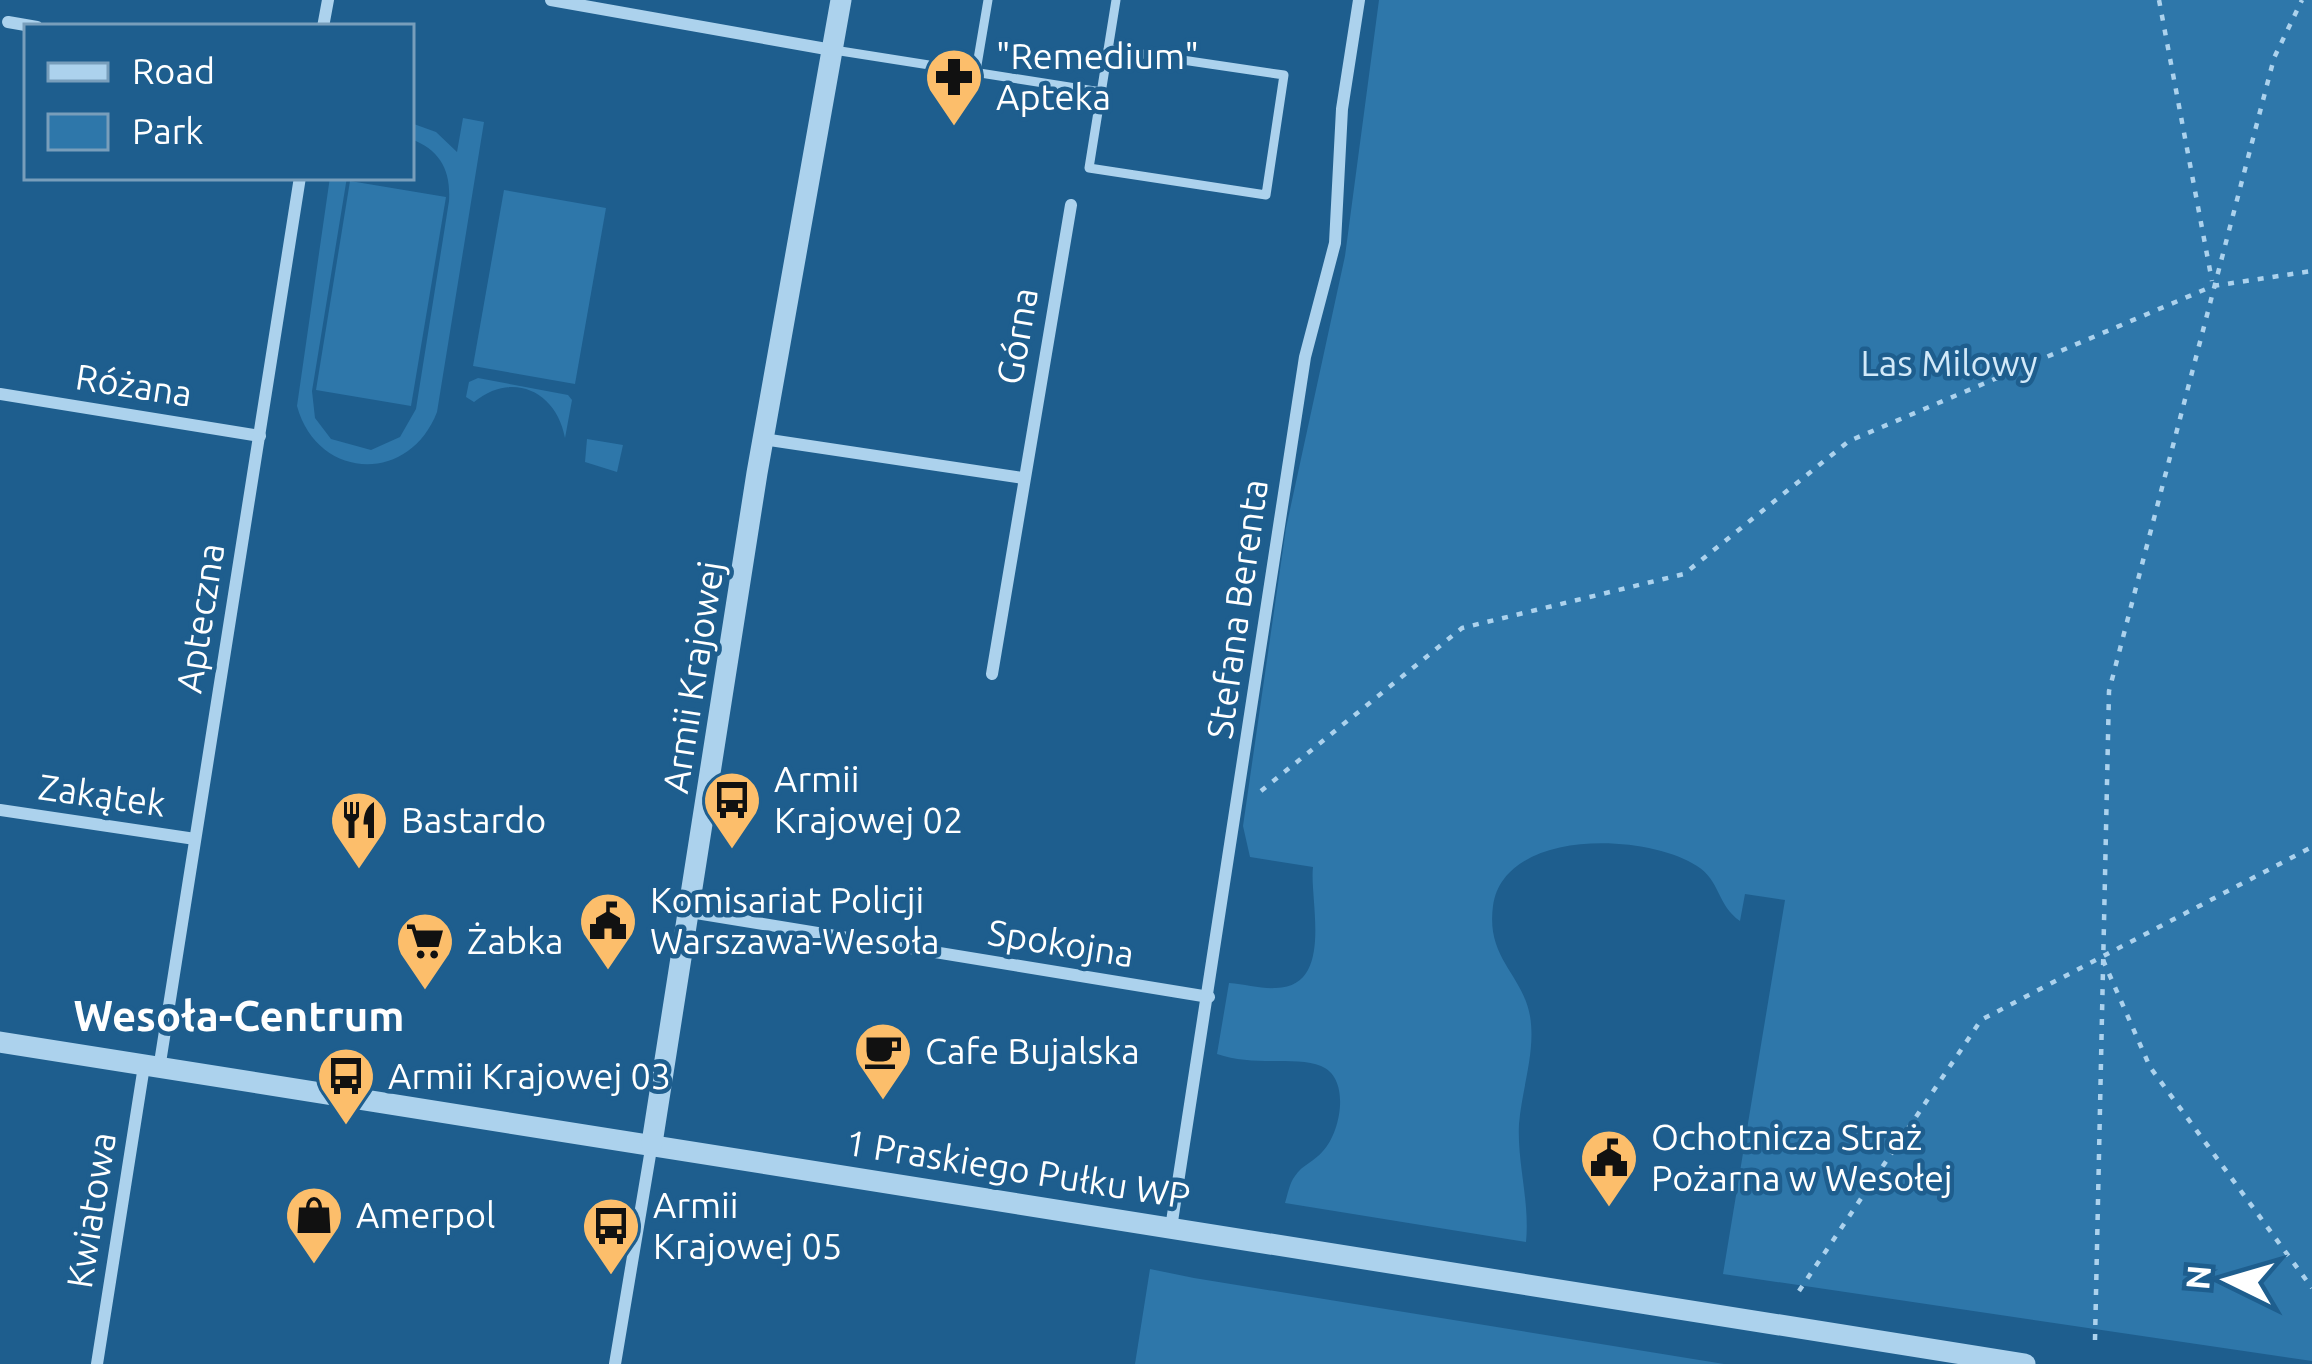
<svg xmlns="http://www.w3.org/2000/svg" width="2312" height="1364" font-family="Ubuntu,sans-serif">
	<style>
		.green { fill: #2e77aa }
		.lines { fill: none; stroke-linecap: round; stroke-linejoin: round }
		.path { stroke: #acd2ed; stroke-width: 4.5; stroke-dasharray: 6 9; stroke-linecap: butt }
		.service { stroke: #acd2ed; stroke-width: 9 }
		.minor { stroke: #acd2ed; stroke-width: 12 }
		.tertiary { stroke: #acd2ed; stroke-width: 21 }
		.labels { text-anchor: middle; stroke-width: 9; stroke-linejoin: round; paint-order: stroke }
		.poi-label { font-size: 36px; fill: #fff; stroke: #1e5e8e; text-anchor: start }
		.street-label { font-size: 36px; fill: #fff; stroke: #1e5e8e }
		.park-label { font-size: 36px; fill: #d2e9f9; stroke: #1e5e8e }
		.quarter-label { font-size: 42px; font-weight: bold; fill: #fff; stroke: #1e5e8e }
	</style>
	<rect width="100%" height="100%" fill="#1e5e8e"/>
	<!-- green -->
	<g class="green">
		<path d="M1379 0H2312V1361L1723 1274 1785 900 1745 894 1740 921C1717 905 1720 880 1697 866 1646 833 1504 828 1493 906 1486 959 1522 973 1530 1016 1536 1051 1522 1088 1519 1124 1517 1164 1530 1201 1526 1242L1285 1203C1288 1194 1289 1184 1295 1176 1302 1165 1315 1161 1323 1151 1341 1132 1351 1078 1321 1066 1297 1056 1254 1067 1217 1054L1229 983C1245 984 1261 989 1276 988 1335 987 1309 899 1313 867L1250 857 1243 826 1286 528 1345 256Z"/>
		<path d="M463 118 484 122 437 412C409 485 317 480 297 406L330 177H347L312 391 315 418 331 439 371 450 400 437 416 409 449 201C451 170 440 150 411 139V123L436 132 457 152Z"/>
		<path d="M350 181 446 197 411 406 316 390Z"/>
		<path d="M504 190 606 208 575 384 473 366Z"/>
		<path d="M478 378 568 395 572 400 565 438C557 392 513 370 474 402L466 397 469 382Z"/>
		<path d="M587 439 623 445 617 472 585 462Z"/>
		<path d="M1150 1269 1194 1278 1724 1364H1135Z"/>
	</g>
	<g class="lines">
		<!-- path -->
		<g class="path">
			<path d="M2159 0 2212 281"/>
			<path d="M1261 791 1462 628 1684 574 1849 441 2213 286 2312 271"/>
			<path d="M2103 960 2150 1067 2312 1288"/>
			<path d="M1799 1291 1981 1020 2312 847"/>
			<path d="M2095 1340 2109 691 2274 58 2302 0"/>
		</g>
		<!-- service -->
		<g class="service">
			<path d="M1108 49 1284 75 1266 195 1089 168C1098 112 1107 56 1116 0"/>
			<path d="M834 50 1101 92"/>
			<path d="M976 71 988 0"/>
		</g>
		<!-- minor -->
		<g class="minor">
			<path d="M551 0 832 50"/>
			<path d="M8 22 37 27"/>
			<path d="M323 27 328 0"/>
			<path d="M0 394 260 436"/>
			<path d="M763 439 1023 478"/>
			<path d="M992 674 1071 205"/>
			<path d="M0 810 195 839"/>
			<path d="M690 912 1209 997"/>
			<path d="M159 1069 300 177"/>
			<path d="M1171 1228 1305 357 1335 243 1342 109 1359 0"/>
			<path d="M97 1364 144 1066"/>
			<path d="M615 1364 652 1143"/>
		</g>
		<!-- tertiary -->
		<g class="tertiary">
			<path d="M0 1042 2025 1364"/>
			<path d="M652 1143 757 473 841 0"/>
		</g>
	</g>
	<!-- icons -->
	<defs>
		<g id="pharmacy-pin" transform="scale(3)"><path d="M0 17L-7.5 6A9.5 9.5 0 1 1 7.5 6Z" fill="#fcbe6b" stroke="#1e5e8e"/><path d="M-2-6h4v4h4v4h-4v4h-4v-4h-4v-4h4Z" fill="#111"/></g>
		<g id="bus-pin" transform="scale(3)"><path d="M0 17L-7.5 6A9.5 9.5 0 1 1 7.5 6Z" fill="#fcbe6b" stroke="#1e5e8e"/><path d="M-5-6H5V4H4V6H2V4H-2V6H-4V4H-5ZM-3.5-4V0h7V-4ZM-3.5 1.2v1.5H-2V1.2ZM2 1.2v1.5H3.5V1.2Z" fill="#111"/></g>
		<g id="restaurant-pin" transform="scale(3)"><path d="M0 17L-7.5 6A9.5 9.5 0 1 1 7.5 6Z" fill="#fcbe6b" stroke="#1e5e8e"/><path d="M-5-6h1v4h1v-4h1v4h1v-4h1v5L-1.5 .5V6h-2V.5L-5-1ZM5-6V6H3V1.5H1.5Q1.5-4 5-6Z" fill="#111"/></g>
		<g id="civic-pin" transform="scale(3)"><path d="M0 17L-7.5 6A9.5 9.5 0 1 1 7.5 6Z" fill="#fcbe6b" stroke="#1e5e8e"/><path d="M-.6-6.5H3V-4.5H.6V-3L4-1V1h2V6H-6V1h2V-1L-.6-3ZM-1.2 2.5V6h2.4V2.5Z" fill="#111"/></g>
		<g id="supermarket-pin" transform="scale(3)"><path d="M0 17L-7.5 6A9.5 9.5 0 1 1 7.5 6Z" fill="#fcbe6b" stroke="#1e5e8e"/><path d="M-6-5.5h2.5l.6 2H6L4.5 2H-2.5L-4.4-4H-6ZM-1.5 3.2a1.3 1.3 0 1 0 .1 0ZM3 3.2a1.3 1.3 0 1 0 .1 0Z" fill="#111"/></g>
		<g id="cafe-pin" transform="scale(3)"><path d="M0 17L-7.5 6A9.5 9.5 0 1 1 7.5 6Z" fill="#fcbe6b" stroke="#1e5e8e"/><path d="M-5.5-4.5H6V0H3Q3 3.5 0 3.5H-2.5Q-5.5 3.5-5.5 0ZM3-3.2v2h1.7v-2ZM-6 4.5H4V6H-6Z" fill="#111"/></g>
		<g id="shop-pin" transform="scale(3)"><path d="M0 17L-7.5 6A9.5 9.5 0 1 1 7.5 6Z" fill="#fcbe6b" stroke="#1e5e8e"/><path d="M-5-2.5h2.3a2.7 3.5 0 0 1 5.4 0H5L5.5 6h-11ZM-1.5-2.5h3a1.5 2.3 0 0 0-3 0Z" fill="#111"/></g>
	</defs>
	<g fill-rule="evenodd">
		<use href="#pharmacy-pin" x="954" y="77"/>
		<use href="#bus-pin" x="732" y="800"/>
		<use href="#restaurant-pin" x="359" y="820"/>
		<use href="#civic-pin" x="608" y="921"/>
		<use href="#supermarket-pin" x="425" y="941"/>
		<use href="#cafe-pin" x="883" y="1051"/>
		<use href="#bus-pin" x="346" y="1076"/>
		<use href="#civic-pin" x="1609" y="1158"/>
		<use href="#shop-pin" x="314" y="1215"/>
		<use href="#bus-pin" x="611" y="1226"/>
	</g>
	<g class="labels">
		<!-- poi labels -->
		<g class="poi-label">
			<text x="996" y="69">"Remedium"<tspan x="996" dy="41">Apteka</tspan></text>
			<text x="774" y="792">Armii<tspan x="774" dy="41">Krajowej 02</tspan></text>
			<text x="401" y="833">Bastardo</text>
			<text x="650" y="913">Komisariat Policji<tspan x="650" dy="41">Warszawa-Wesoła</tspan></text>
			<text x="467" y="954">Żabka</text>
			<text x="925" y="1064">Cafe Bujalska</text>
			<text x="388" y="1089">Armii Krajowej 03</text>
			<text x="1651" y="1150">Ochotnicza Straż<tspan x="1651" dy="41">Pożarna w Wesołej</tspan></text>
			<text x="653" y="1218">Armii<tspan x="653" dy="41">Krajowej 05</tspan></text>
			<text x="356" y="1228">Amerpol</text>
		</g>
		<!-- street labels -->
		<g class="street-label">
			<text transform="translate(1017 336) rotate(-80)" y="13">Górna</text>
			<text transform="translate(134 385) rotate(9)" y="13">Różana</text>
			<text transform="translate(1237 609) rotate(-82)" y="13">Stefana Berenta</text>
			<text transform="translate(200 618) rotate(-81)" y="13">Apteczna</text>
			<text transform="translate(693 677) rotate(-81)" y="13">Armii Krajowej</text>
			<text transform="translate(102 795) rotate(8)" y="13">Zakątek</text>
			<text transform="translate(1061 943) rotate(9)" y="13">Spokojna</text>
			<text transform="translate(1018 1169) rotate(9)" y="13">1 Praskiego Pułku WP</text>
			<text transform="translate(91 1210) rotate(-81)" y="13">Kwiatowa</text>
		</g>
		<!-- park labels -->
		<g class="park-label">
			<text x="1949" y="376">Las Milowy</text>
		</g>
		<!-- quarter labels -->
		<g class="quarter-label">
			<text x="239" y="1031">Wesoła-Centrum</text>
		</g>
	</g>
	<!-- legend -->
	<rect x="24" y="24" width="390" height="156" fill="#1e5e8e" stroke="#789ebb" stroke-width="3"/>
	<rect x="48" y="63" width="60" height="18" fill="#acd2ed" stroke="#789ebb" stroke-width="3"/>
	<text x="132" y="84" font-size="36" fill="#ffffff">Road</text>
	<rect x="48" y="114" width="60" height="36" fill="#2e77aa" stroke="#789ebb" stroke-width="3"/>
	<text x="132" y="144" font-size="36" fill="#ffffff">Park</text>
	<!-- north arrow -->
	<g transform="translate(2228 1280) rotate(275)" stroke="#1e5e8e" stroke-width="9" paint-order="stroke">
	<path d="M0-9L21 45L0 30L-21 45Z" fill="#ffffff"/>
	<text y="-18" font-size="33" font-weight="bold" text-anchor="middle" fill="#ffffff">N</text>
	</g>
</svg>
